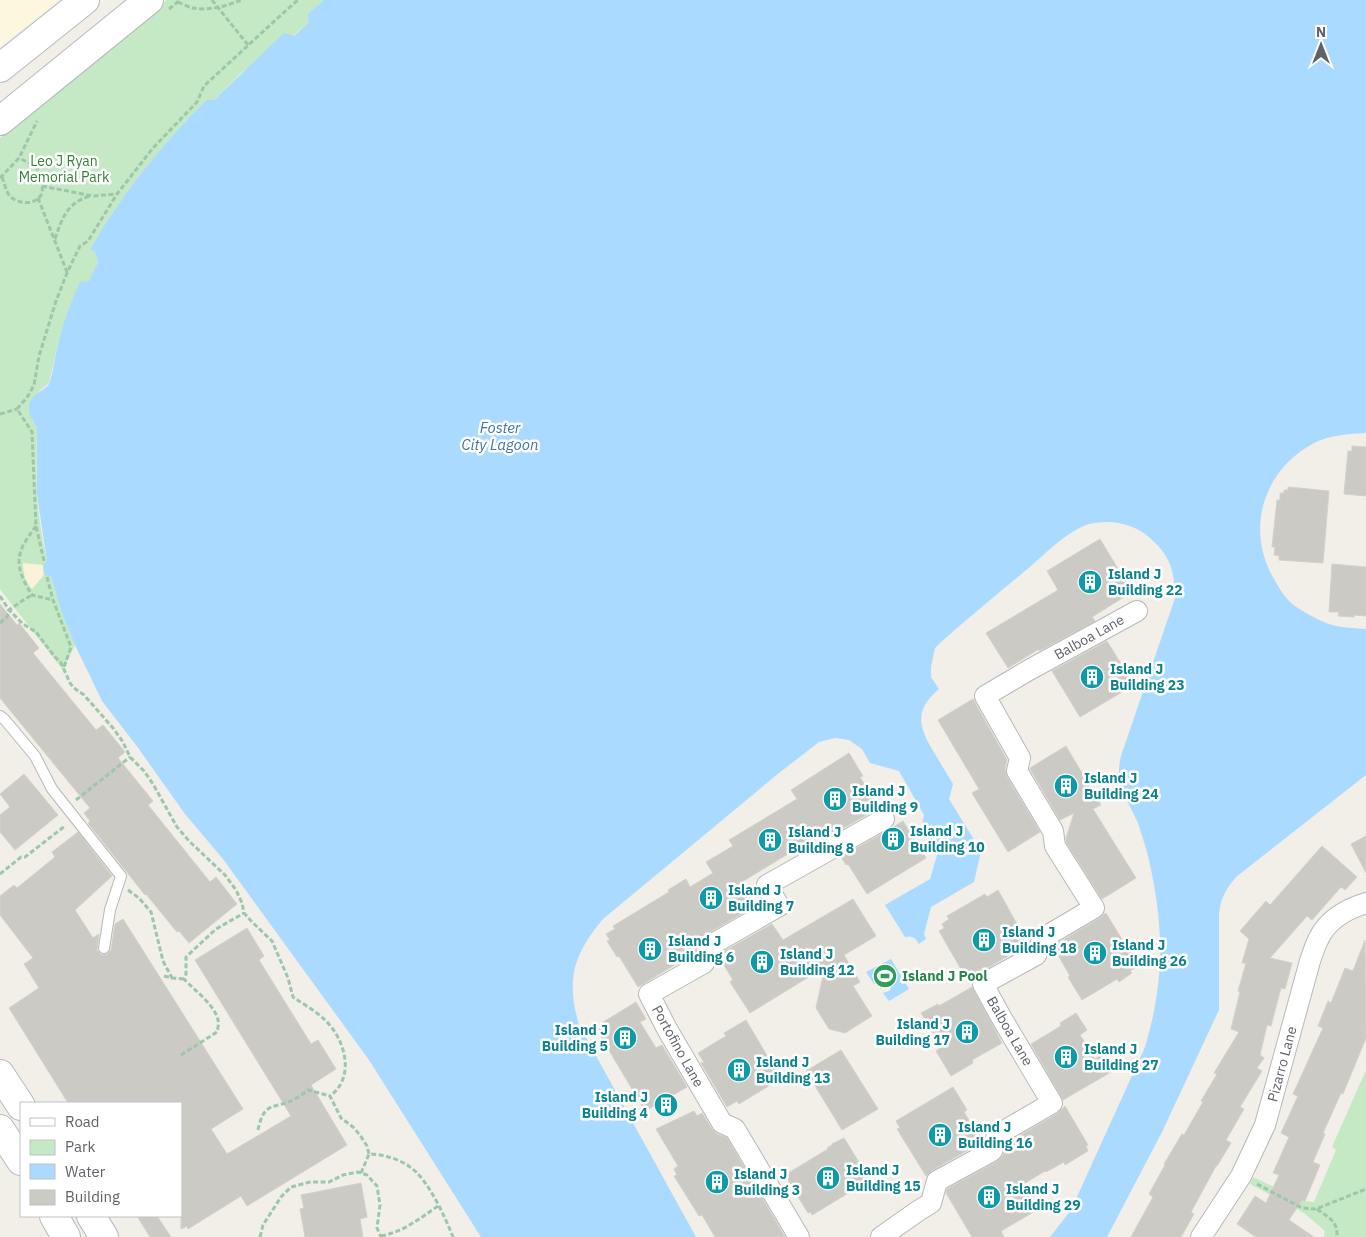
<svg xmlns="http://www.w3.org/2000/svg" width="1366" height="1237" font-family="'IBM Plex Sans',sans-serif">
	<style>
		.commercial { fill: #fef7e0 }
		.green { fill: #c5e8c5 }
		.sand { fill: #fbf3d9 }
		.water { fill: #aadaff }
		.building { fill: #cccac5; stroke: #d6d1c6 }
		.lines { fill: none; stroke-linecap: round; stroke-linejoin: round }
		.lane-casing { stroke: #b5b8bc; stroke-width: 12 }
		.street-casing { stroke: #b5b8bc; stroke-width: 22 }
		.secondary-casing { stroke: #b6babf; stroke-width: 30 }
		.path { stroke: #9cc7a9; stroke-width: 3; stroke-dasharray: 5 2.5; stroke-linecap: butt }
		.lane { stroke: #fff; stroke-width: 10 }
		.street { stroke: #fff; stroke-width: 20 }
		.secondary { stroke: #fff; stroke-width: 28 }
		.labels { text-anchor: middle; stroke-width: 5; stroke-linejoin: round; paint-order: stroke }
		.park-label { font-size: 14px; fill: #348238; stroke: #fff }
		.culture-label { font-size: 14px; font-weight: bold; fill: #0d838f; stroke: #fff; text-anchor: start }
		.street-label { font-size: 14px; fill: #5f6368; stroke: #fff }
		.leisure-label { font-size: 14px; font-weight: bold; fill: #27864d; stroke: #fff; text-anchor: start }
		.water-label { font-size: 15px; font-style: italic; fill: #4174aa; stroke: #fff }
	</style>
	<rect width="100%" height="100%" fill="#f1efe8"/>
	<!-- commercial -->
	<path class="commercial" d="M0 0H60L0 47Z"/>
	<!-- green -->
	<g class="green">
		<path d="M167 0H324L307 14 309 22 293 36 241 73 214 100H206C161 146 121 194 90 250L95 252 98 262 89 281 64 324 57 348 49 383 38 392 32 421 37 428C37 450 36 472 37 493 40 546 55 596 75 645L63 670 0 589V138Z"/>
		<path d="M1366 1070V1237H1324L1325 1231 1304 1213 1250 1184 1253 1177 1304 1201 1314 1202 1336 1150 1332 1147Z"/>
	</g>
	<!-- sand -->
	<path class="sand" d="M23 563 43 565 44 575 32 589C25 581 23 573 23 563Z"/>
	<!-- water -->
	<g class="water">
		<path d="M324 0H1366V433C1348 434 1330 435 1314 443 1263 470 1245 529 1274 579 1278 586 1283 595 1289 601 1297 609 1321 622 1332 625 1343 628 1355 628 1366 629V775L1236 877C1226 889 1220 899 1219 915V1010L1162 1132 1107 1237H1050L1071 1210 1145 1047C1165 980 1164 927 1149 860 1146 848 1142 835 1138 823 1127 798 1114 785 1121 756L1175 598C1175 572 1170 555 1150 538 1134 523 1110 519 1089 524 1069 530 1047 552 1031 566 1001 591 971 616 941 642L935 648 931 667V677L939 689C913 711 919 728 935 754 941 764 947 774 953 784L949 799 981 851 974 882 931 907 924 934 926 939 919 944C916 938 912 935 905 937L885 905 930 879 938 852 921 827 924 815 899 771 870 763 862 749 849 740 835 738 819 742 779 773 603 919C573 955 566 980 579 1025L696 1237H481L369 1060 223 859 185 814 136 745 102 701 75 645 62 613 51 576 44 575 43 565 47 561 37 495V428C33 422 28 415 29 407 31 393 43 392 49 384 52 378 55 357 57 349 62 326 70 304 80 282L89 281 98 262 95 252 90 250C121 194 161 146 206 100H214L284 33 294 36 309 22 307 14Z"/>
		<path d="M891 959 909 989 889 1001 883 993 889 991 891 989 889 981 881 980 874 984 866 972Z"/>
	</g>
	<!-- building -->
	<g class="building">
		<path d="M1352 446 1366 447V496L1344 494 1348 451H1352Z"/>
		<path d="M1288 487 1329 491 1323 563 1279 560V556L1274 555 1275 547H1272L1277 500H1280V493H1284V490H1288Z"/>
		<path d="M1100 539 1132 592 1092 617 1095 621 1039 651V649L1008 668 986 633 1058 590 1047 571Z"/>
		<path d="M1332 564 1366 567V616L1354 615V617L1338 616 1339 612H1329Z"/>
		<path d="M0 604 17 625 19 623 39 648 33 653 96 730 103 725 125 752 118 758 153 801 148 805 210 882 216 877 237 904 189 943 179 931 177 932 146 894 145 895 88 823 90 821 84 813 90 808 0 698Z"/>
		<path d="M1107 641 1134 685 1080 717 1052 671Z"/>
		<path d="M973 699 1007 760 1005 769 1007 777 1040 832 1008 852 972 793 979 789 938 720Z"/>
		<path d="M1066 746 1101 805 1093 809 1136 878 1102 899 1066 842V838L1074 813 1060 820 1030 769V768Z"/>
		<path d="M849 753 863 776 860 777 879 808 822 840 820 837 794 853 793 851 740 883 755 906 705 935 700 941 696 952 638 987 619 956 617 957 607 941 610 940 606 934 615 929 613 926 669 892 668 890 686 879 690 887 713 873 706 862 733 846 729 840 797 799 791 790Z"/>
		<path d="M24 774 58 815 15 850 0 832V815L10 807 0 794Z"/>
		<path d="M903 821 926 858 867 894 848 864 846 865 841 857 890 829Z"/>
		<path d="M78 832 112 876 75 910 93 938 99 934 97 950 102 955 107 954 111 950 115 924 123 919 154 968 243 1109 211 1129 227 1154 291 1116 195 960 247 928 264 956 259 960 311 1044 318 1040 336 1069 311 1085 347 1145 247 1206 241 1196 188 1229 187 1226 181 1229V1103H68L9 1008 39 988 24 964 33 958 0 915V896L14 885 17 888 55 857 52 852Z"/>
		<path d="M1366 836V873L1351 844Z"/>
		<path d="M1322 846 1357 877 1345 890 1341 887 1312 920 1307 916 1270 958 1292 963 1285 989 1281 988 1271 1026 1267 1025 1260 1055 1264 1058 1257 1068 1262 1071 1240 1107 1244 1109 1226 1140 1231 1143 1217 1166H1216L1191 1212 1194 1214 1181 1237H1131L1153 1197 1149 1194 1165 1165 1164 1164 1182 1134 1184 1135 1203 1102 1201 1101 1217 1074 1214 1073 1239 1032 1231 1029 1240 992 1238 991 1246 963H1242L1249 939 1240 931 1266 901 1270 905Z"/>
		<path d="M998 890 1022 933 1020 934 1027 945 977 974 969 983 939 931 944 928 942 924 949 919 947 916 985 894 987 897Z"/>
		<path d="M853 899 876 936 844 955 860 982 853 986 872 1016 845 1033 829 1029 816 1008 825 967 750 1013 730 982 733 980 719 957 721 953 772 924 783 940Z"/>
		<path d="M1106 913 1124 943 1127 942 1138 961 1136 962 1138 966 1130 971 1132 973 1119 982 1117 979 1082 1000 1068 977 1070 976 1053 946 1100 918Z"/>
		<path d="M1365 940 1366 1038 1343 1094 1341 1093 1323 1133 1325 1134 1313 1162 1320 1165 1305 1201 1302 1200 1289 1220 1314 1237H1256L1237 1224 1255 1196 1266 1203 1279 1175 1273 1173 1289 1137 1281 1133 1298 1096 1293 1094 1323 1028 1318 1026 1328 1001 1331 1003 1345 968 1353 971Z"/>
		<path d="M972 987 1002 1043 972 1060 973 1063 951 1076 936 1051 942 1047 921 1013 938 1004 939 1006Z"/>
		<path d="M636 1002 646 1019 640 1022 656 1048 662 1045 687 1087 645 1111 597 1030 602 1028 600 1024Z"/>
		<path d="M1076 1013 1087 1030 1080 1035 1095 1059 1101 1055 1111 1072 1063 1100 1031 1044 1061 1026 1060 1023Z"/>
		<path d="M746 1020 779 1076 775 1078 777 1081 739 1104 737 1101 727 1107 701 1063 704 1062 698 1053 726 1036 724 1033Z"/>
		<path d="M841 1050 878 1109 842 1130 806 1071Z"/>
		<path d="M953 1087 967 1110 964 1112 982 1142 931 1171 926 1176 897 1129 900 1128 896 1121Z"/>
		<path d="M1065 1106 1088 1145 1086 1146 1088 1151 1065 1165 1064 1162 1046 1172 1045 1171 1022 1185 1037 1210 1001 1231 1004 1237H972L946 1193 947 1189 998 1161 1003 1155 1007 1143 1058 1113Z"/>
		<path d="M694 1111 697 1116 702 1113 712 1129 717 1134 727 1138 785 1237H715L702 1215 699 1216 674 1176 677 1175 674 1169 678 1166 656 1129Z"/>
		<path d="M844 1138 870 1180 812 1215 811 1212 808 1213 785 1175 828 1149 827 1148 832 1145V1144Z"/>
		<path d="M361 1183 367 1217 360 1219 363 1237H305L300 1209 304 1208 301 1195Z"/>
		<path d="M137 1216H157L171 1237H150Z"/>
	</g>
	<g class="lines">
		<!-- lane casing -->
		<g class="lane-casing">
			<path id="lane" d="M0 716 5 720 35 756 52 789 121 876 110 910 104 948"/>
		</g>
		<!-- street casing -->
		<g class="street-casing">
			<g id="street">
				<path d="M799 1237 735 1129 722 1123 667 1029 649 994 704 963 711 945 779 906 767 885 884 819"/>
				<path d="M881 1237 918 1211 931 1203 937 1181 992 1151 997 1135 1052 1103 1001 1017 983 984 1036 955 1043 938 1094 908 1055 846 1053 831 1017 771 1020 758 985 696 1029 670 1137 611"/>
				<path d="M1201 1237 1241 1176 1265 1125 1310 961C1313 953 1315 945 1319 938 1328 919 1347 909 1366 903"/>
			</g>
		</g>
		<!-- secondary casing -->
		<g class="secondary-casing">
			<g id="secondary">
				<path d="M0 68 85 0"/>
				<path d="M0 121 149 0"/>
				<path d="M0 1074 21 1106"/>
				<path d="M0 1129 21 1161"/>
				<path d="M54 1216 66 1237"/>
				<path d="M91 1216 104 1237"/>
			</g>
		</g>
		<!-- path -->
		<g class="path">
			<path d="M212 0 248 45"/>
			<path d="M178 2C182 4 188 7 193 8 207 11 228 6 241 0"/>
			<path d="M169 9 180 0"/>
			<path d="M2 177C4 182 6 191 9 195 16 204 35 206 41 195 44 188 42 178 40 171L31 164 19 158"/>
			<path d="M0 178 19 158 37 121"/>
			<path d="M42 186 93 196 116 194"/>
			<path d="M38 198 67 272"/>
			<path d="M55 239C62 218 67 203 90 196"/>
			<path d="M0 414 17 409"/>
			<path d="M36 526C30 535 22 544 20 554 16 568 25 584 32 595L53 600"/>
			<path d="M44 561 36 526 32 432 17 409 28 396 34 385 39 356 56 301 67 273 80 246 88 241 117 194 153 148 197 102 204 86 281 15 298 0"/>
			<path d="M47 577 53 600 71 647 64 667"/>
			<path d="M0 596 9 610 23 624 36 632 55 657 61 663 70 683 74 688 84 695 113 728 123 742 130 757 144 771 153 784 177 827 189 841 225 875 236 890 242 903 244 913 252 922 272 941 288 978 293 997C303 1004 316 1011 325 1020 345 1039 356 1077 330 1096L341 1118 353 1127 360 1135 367 1146 369 1154C383 1154 399 1159 410 1167 428 1179 445 1217 453 1237"/>
			<path d="M0 623 7 617 9 610 25 599 32 595"/>
			<path d="M76 800 130 757"/>
			<path d="M0 874 21 857H25L65 826"/>
			<path d="M128 890 139 898 151 912 163 961 172 978"/>
			<path d="M164 976 172 978 184 979"/>
			<path d="M181 1055 217 1032C218 1028 219 1023 218 1020 215 1005 194 990 184 979L186 974V957L216 929 244 913"/>
			<path d="M258 1130C264 1100 274 1110 295 1099 299 1097 304 1093 308 1090L330 1096"/>
			<path d="M361 1173 369 1154"/>
			<path d="M1257 1184 1302 1208 1316 1209 1366 1189"/>
			<path d="M1317 1209C1329 1218 1338 1221 1337 1237"/>
			<path d="M381 1236C403 1232 419 1219 438 1206"/>
			<path d="M260 1237 263 1225 281 1197 291 1187 310 1182H329L343 1175 358 1172 367 1175 377 1186 380 1205 377 1228 381 1237"/>
		</g>
		<!-- lane -->
		<use href="#lane" class="lane"/>
		<!-- street -->
		<use href="#street" class="street"/>
		<!-- secondary -->
		<use href="#secondary" class="secondary"/>
	</g>
	<!-- icons -->
	<defs>
		<g id="building-disc" transform="scale(1.25)"><circle r="9.5" fill="#0f9aa8" stroke="#fff"/><path d="M-4-6H4V6H1V3H-1V6H-4ZM-2.5-4.3h1.7v1.8h-1.7ZM.8-4.3h1.7v1.8H.8ZM-2.5-1h1.7V.8h-1.7ZM.8-1h1.7V.8H.8Z" fill="#fff"/></g>
		<g id="stadium-disc" transform="scale(1.25)"><circle r="9.5" fill="#2e9e5b" stroke="#fff"/><path d="M0-5a6.5 5 0 1 0 0 10a6.5 5 0 1 0 0-10ZM-3.5-1.8h7v3.6h-7Z" fill="#fff"/></g>
	</defs>
	<g fill-rule="evenodd">
		<use href="#building-disc" x="1090" y="582"/>
		<use href="#building-disc" x="1092" y="677"/>
		<use href="#building-disc" x="1066" y="786"/>
		<use href="#building-disc" x="835" y="799"/>
		<use href="#building-disc" x="893" y="839"/>
		<use href="#building-disc" x="770" y="840"/>
		<use href="#building-disc" x="711" y="898"/>
		<use href="#building-disc" x="984" y="940"/>
		<use href="#building-disc" x="650" y="949"/>
		<use href="#building-disc" x="1095" y="953"/>
		<use href="#building-disc" x="762" y="962"/>
		<use href="#stadium-disc" x="885" y="976"/>
		<use href="#building-disc" x="967" y="1032"/>
		<use href="#building-disc" x="625" y="1038"/>
		<use href="#building-disc" x="1066" y="1057"/>
		<use href="#building-disc" x="739" y="1070"/>
		<use href="#building-disc" x="666" y="1105"/>
		<use href="#building-disc" x="940" y="1135"/>
		<use href="#building-disc" x="828" y="1178"/>
		<use href="#building-disc" x="717" y="1182"/>
		<use href="#building-disc" x="989" y="1197"/>
	</g>
	<g class="labels">
		<!-- park labels -->
		<g class="park-label">
			<text x="64" y="166">Leo J Ryan<tspan x="64" dy="16">Memorial Park</tspan></text>
		</g>
		<!-- culture labels -->
		<g class="culture-label">
			<text x="1108" y="579">Island J<tspan x="1108" dy="16">Building 22</tspan></text>
			<text x="1110" y="674">Island J<tspan x="1110" dy="16">Building 23</tspan></text>
			<text x="1084" y="783">Island J<tspan x="1084" dy="16">Building 24</tspan></text>
			<text x="852" y="796">Island J<tspan x="852" dy="16">Building 9</tspan></text>
			<text x="910" y="836">Island J<tspan x="910" dy="16">Building 10</tspan></text>
			<text x="788" y="837">Island J<tspan x="788" dy="16">Building 8</tspan></text>
			<text x="728" y="895">Island J<tspan x="728" dy="16">Building 7</tspan></text>
			<text x="1002" y="937">Island J<tspan x="1002" dy="16">Building 18</tspan></text>
			<text x="668" y="946">Island J<tspan x="668" dy="16">Building 6</tspan></text>
			<text x="1112" y="950">Island J<tspan x="1112" dy="16">Building 26</tspan></text>
			<text x="780" y="959">Island J<tspan x="780" dy="16">Building 12</tspan></text>
			<text x="950" y="1029" text-anchor="end">Island J<tspan x="950" dy="16">Building 17</tspan></text>
			<text x="608" y="1035" text-anchor="end">Island J<tspan x="608" dy="16">Building 5</tspan></text>
			<text x="1084" y="1054">Island J<tspan x="1084" dy="16">Building 27</tspan></text>
			<text x="756" y="1067">Island J<tspan x="756" dy="16">Building 13</tspan></text>
			<text x="648" y="1102" text-anchor="end">Island J<tspan x="648" dy="16">Building 4</tspan></text>
			<text x="958" y="1132">Island J<tspan x="958" dy="16">Building 16</tspan></text>
			<text x="846" y="1175">Island J<tspan x="846" dy="16">Building 15</tspan></text>
			<text x="734" y="1179">Island J<tspan x="734" dy="16">Building 3</tspan></text>
			<text x="1006" y="1194">Island J<tspan x="1006" dy="16">Building 29</tspan></text>
		</g>
		<!-- street labels -->
		<g class="street-label">
			<text transform="translate(1089 637) rotate(-29)" y="5">Balboa Lane</text>
			<text transform="translate(1010 1031) rotate(60)" y="5">Balboa Lane</text>
			<text transform="translate(678 1046) rotate(61)" y="5">Portofino Lane</text>
			<text transform="translate(1282 1064) rotate(-75)" y="5">Pizarro Lane</text>
		</g>
		<!-- leisure labels -->
		<g class="leisure-label">
			<text x="902" y="981">Island J Pool</text>
		</g>
		<!-- water labels -->
		<g class="water-label">
			<text x="500" y="433">Foster<tspan x="500" dy="17">City Lagoon</tspan></text>
		</g>
	</g>
	<!-- legend -->
	<rect x="20" y="1102" width="162" height="115" fill="#ffffff" stroke="#bfc1c3"/>
	<rect x="30" y="1118" width="25" height="8" fill="#ffffff" stroke="#bfc1c3"/>
	<text x="65" y="1127" font-size="15" fill="#5f6368">Road</text>
	<rect x="30" y="1140" width="25" height="15" fill="#c5e8c5" stroke="#bfc1c3"/>
	<text x="65" y="1152" font-size="15" fill="#5f6368">Park</text>
	<rect x="30" y="1164" width="25" height="15" fill="#aadaff" stroke="#bfc1c3"/>
	<text x="65" y="1177" font-size="15" fill="#5f6368">Water</text>
	<rect x="30" y="1190" width="25" height="15" fill="#cccac5" stroke="#bfc1c3"/>
	<text x="65" y="1202" font-size="15" fill="#5f6368">Building</text>
	<!-- north arrow -->
	<g transform="translate(1321 45)" stroke="#ffffff" stroke-width="4" paint-order="stroke">
	<path d="M0-4L9 19L0 12L-9 19Z" fill="#5f6368"/>
	<text y="-8" font-size="14" font-weight="bold" text-anchor="middle" fill="#5f6368">N</text>
	</g>
</svg>
